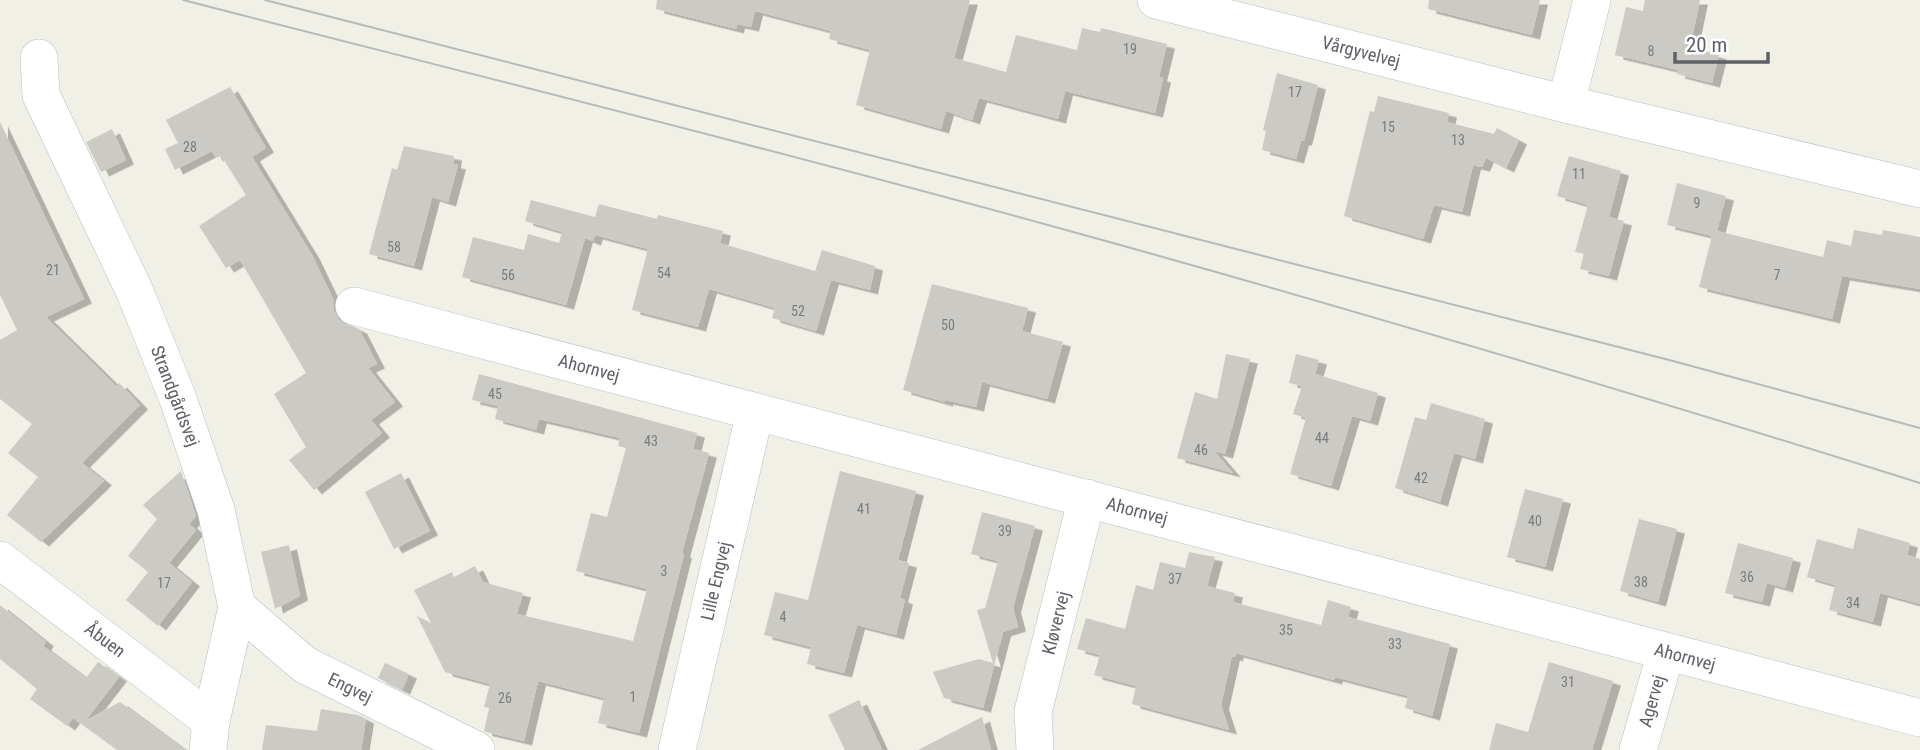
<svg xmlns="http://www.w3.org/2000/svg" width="1920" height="750" font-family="'Roboto Condensed',sans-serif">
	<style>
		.building { fill: #cccac4; filter: url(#shadow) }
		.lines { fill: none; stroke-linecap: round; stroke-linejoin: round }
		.minor-casing { stroke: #bbbdc2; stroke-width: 38 }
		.minor { stroke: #fff; stroke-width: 37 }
		.tram { stroke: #b7b8b8; stroke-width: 2 }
		.labels { text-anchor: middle; stroke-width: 6; stroke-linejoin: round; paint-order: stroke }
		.number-label { font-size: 14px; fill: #7a7b7e }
		.street-label { font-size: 18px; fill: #5e6167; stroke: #fff }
	</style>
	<defs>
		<filter id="shadow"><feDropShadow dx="8" dy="4.5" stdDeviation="0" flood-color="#0004"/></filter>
	</defs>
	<rect width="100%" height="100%" fill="#f0f0e7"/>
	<!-- building -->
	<g class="building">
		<path d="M657 0H970L954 58 1006 72 1016 35 1077 50 1082 28 1100 32 1101 28 1167 44 1159 77 1163 78 1155 113 1065 91 1058 119 979 98 972 120 946 111 941 129 856 105 870 50 829 39 831 31 755 11 751 27 737 24 736 29 656 9Z"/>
		<path d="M1429 0H1540L1532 35 1428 9Z"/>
		<path d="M1645 0H1700L1690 47 1719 55 1712 83 1677 74 1678 70 1615 55 1626 7 1643 11Z"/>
		<path d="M1277 73 1318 85 1304 141H1301L1296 159 1262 150 1266 131 1263 130Z"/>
		<path d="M230 87 266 148 252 157 312 255 334 301V311L339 320 359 329 377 364 368 368 395 402 371 420 382 433 314 490 289 460 306 447 274 394 306 373 240 260 226 268 199 226 246 195 220 154 215 157 212 151 175 170 165 149 178 143 166 120Z"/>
		<path d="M1378 96 1449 113 1447 122 1494 134 1497 128 1519 140 1506 168 1486 158 1482 167 1473 165 1462 212 1434 205 1423 239 1344 216 1370 111 1374 112Z"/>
		<path d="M0 122 84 299 46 317 116 386 119 383 140 405 82 463 104 481 41 542 7 515 38 477 8 453 32 424 0 399V340L17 330 0 295Z"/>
		<path d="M112 129 126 160 101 172 86 142Z"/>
		<path d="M404 146 454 156 453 164 458 165 448 202 432 197 414 266 369 254 392 168 397 170Z"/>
		<path d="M1569 156 1621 171 1609 217 1624 221 1609 276 1580 269 1584 254 1575 252 1588 205 1557 196Z"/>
		<path d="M1677 183 1726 196 1717 231 1823 257 1827 240 1851 246 1854 230 1882 235 1883 230 1920 237V289L1842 276 1832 319 1699 287 1712 236 1667 225Z"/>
		<path d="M531 200 595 217 599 204 657 219 658 215 723 231 720 243 815 271 822 250 875 266 870 290 831 280 816 331 772 318 775 308 709 289 698 327 632 310 648 249 595 235 593 241 585 238 566 305 462 277 473 237 524 250 528 234 559 243 562 232 525 221Z"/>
		<path d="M932 284 1028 308 1022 331 1063 342 1047 399 982 382 976 407 945 400V402L903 390Z"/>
		<path d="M1226 354 1250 359 1225 454 1214 451 1233 473 1177 458 1195 392 1217 399Z"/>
		<path d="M1296 354 1319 360 1315 374 1378 393 1370 421 1352 416 1331 486 1290 474 1306 418 1293 414 1302 386 1289 383Z"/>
		<path d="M479 374 697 433 693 449 709 453 682 553 684 554 639 733 598 723 604 698 538 681 524 741 486 732 484 731 489 708 484 707 490 684 445 672 417 616 431 623 414 590 452 572 454 577 475 566 483 582 523 593 517 614 633 641 647 589 576 571 591 513 607 517 626 448 618 446 620 438 539 419 536 430 495 419 498 406 472 400Z"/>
		<path d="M1431 403 1485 419 1475 459 1454 453 1440 502 1395 488 1415 417 1426 420Z"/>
		<path d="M181 471 196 516 189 524 196 530 169 563 192 582 158 626 126 600 148 572 128 556 157 519 143 505Z"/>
		<path d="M840 471 916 491 898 560 909 563 900 598 905 600 896 635 857 625 844 673 807 664 811 647 764 635 775 592 808 600Z"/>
		<path d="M401 473 430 531 394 549 365 492Z"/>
		<path d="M1525 489 1563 499 1545 567 1507 557Z"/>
		<path d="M982 512 1035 526 1013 608 1018 627 1003 632 983 708 944 698 933 672 979 659 993 663 977 610 985 608 998 561 971 554Z"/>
		<path d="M1639 519 1677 529 1658 602 1620 591Z"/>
		<path d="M1858 528 1910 543 1907 555 1920 559V604L1880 593 1873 622 1829 610 1835 585 1807 577 1817 539 1853 549Z"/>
		<path d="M1738 543 1793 558 1785 588 1767 583 1762 602 1725 593Z"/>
		<path d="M289 545 300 596 275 609 261 552Z"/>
		<path d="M1189 552 1215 557 1207 586 1235 593 1233 602 1321 625 1328 600 1351 607 1348 617 1450 644 1432 716 1405 708 1408 696 1335 677 1334 680 1236 653 1235 657 1232 656 1221 705 1229 730 1132 704 1136 686 1094 675 1100 655 1077 649 1086 618 1125 629 1136 585 1153 590 1160 562 1185 568Z"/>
		<path d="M0 605 46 642 43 646 86 678 98 662 119 677 85 721 120 702 185 750H117L73 718 67 726 30 699 37 689 0 659Z"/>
		<path d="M1549 662 1613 681 1592 750H1489L1496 723 1528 732Z"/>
		<path d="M385 663 409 674 402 690 378 678Z"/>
		<path d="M859 700 882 750H845L828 715Z"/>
		<path d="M321 709 358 715 366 719 361 750H262L266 725 317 731Z"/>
		<path d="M982 717 991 750H918Z"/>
	</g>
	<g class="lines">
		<!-- minor casing -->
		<g class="minor-casing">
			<g id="minor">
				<path d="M1156 0 1566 104 1920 189"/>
				<path d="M39 58 41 95 135 292 178 399 216 510 237 607 211 721 208 750"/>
				<path d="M1566 104 1592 0"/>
				<path d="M354 306 1920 718"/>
				<path d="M0 560 211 721"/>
				<path d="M237 607 305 665 476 750"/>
				<path d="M677 750 755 412"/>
				<path d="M1035 750 1033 712 1087 498"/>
				<path d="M1638 750 1666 652"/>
			</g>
		</g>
		<!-- minor -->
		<use href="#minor" class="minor"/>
		<!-- tram -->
		<g class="tram">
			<path d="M183 0C487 78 792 154 1095 238 1372 315 1646 397 1920 483"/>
			<path d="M265 0 1673 361 1920 428"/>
		</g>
	</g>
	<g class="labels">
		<!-- number labels -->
		<g class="number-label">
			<text x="1130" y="54">19</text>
			<text x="1651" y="56">8</text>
			<text x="1295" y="97">17</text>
			<text x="1388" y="132">15</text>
			<text x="1458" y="145">13</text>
			<text x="190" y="152">28</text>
			<text x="1579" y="179">11</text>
			<text x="1697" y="208">9</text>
			<text x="394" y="252">58</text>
			<text x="53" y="275">21</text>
			<text x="664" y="278">54</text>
			<text x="508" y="280">56</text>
			<text x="1777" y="280">7</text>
			<text x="798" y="316">52</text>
			<text x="948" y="330">50</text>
			<text x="495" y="399">45</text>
			<text x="1322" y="443">44</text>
			<text x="651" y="446">43</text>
			<text x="1201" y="455">46</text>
			<text x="1421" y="483">42</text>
			<text x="864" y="514">41</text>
			<text x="1535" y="526">40</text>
			<text x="1005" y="536">39</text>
			<text x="664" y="576">3</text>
			<text x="1747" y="582">36</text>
			<text x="1175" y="584">37</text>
			<text x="1641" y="587">38</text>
			<text x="164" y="588">17</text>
			<text x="1853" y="608">34</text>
			<text x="783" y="622">4</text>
			<text x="1286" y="635">35</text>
			<text x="1395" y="649">33</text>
			<text x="1568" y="687">31</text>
			<text x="633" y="702">1</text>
			<text x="505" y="703">26</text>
		</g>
		<!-- street labels -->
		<g class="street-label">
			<text transform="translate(1361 52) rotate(14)" y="6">Vårgyvelvej</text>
			<text transform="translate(589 368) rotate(15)" y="6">Ahornvej</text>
			<text transform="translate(175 396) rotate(69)" y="6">Strandgårdsvej</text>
			<text transform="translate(1137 511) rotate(15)" y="6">Ahornvej</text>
			<text transform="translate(716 581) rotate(-77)" y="6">Lille Engvej</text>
			<text transform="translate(1056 623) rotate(-76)" y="6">Kløvervej</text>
			<text transform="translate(105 640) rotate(37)" y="6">Åbuen</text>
			<text transform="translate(1685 657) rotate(15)" y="6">Ahornvej</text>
			<text transform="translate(350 688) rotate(26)" y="6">Engvej</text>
			<text transform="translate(1652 701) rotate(-74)" y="6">Agervej</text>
		</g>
	</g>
	<!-- scale -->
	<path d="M1675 52v10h93v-10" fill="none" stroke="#5e6167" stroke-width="3.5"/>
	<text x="1686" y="52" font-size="21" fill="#5e6167" stroke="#ffffff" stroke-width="5" paint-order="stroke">20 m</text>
</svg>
